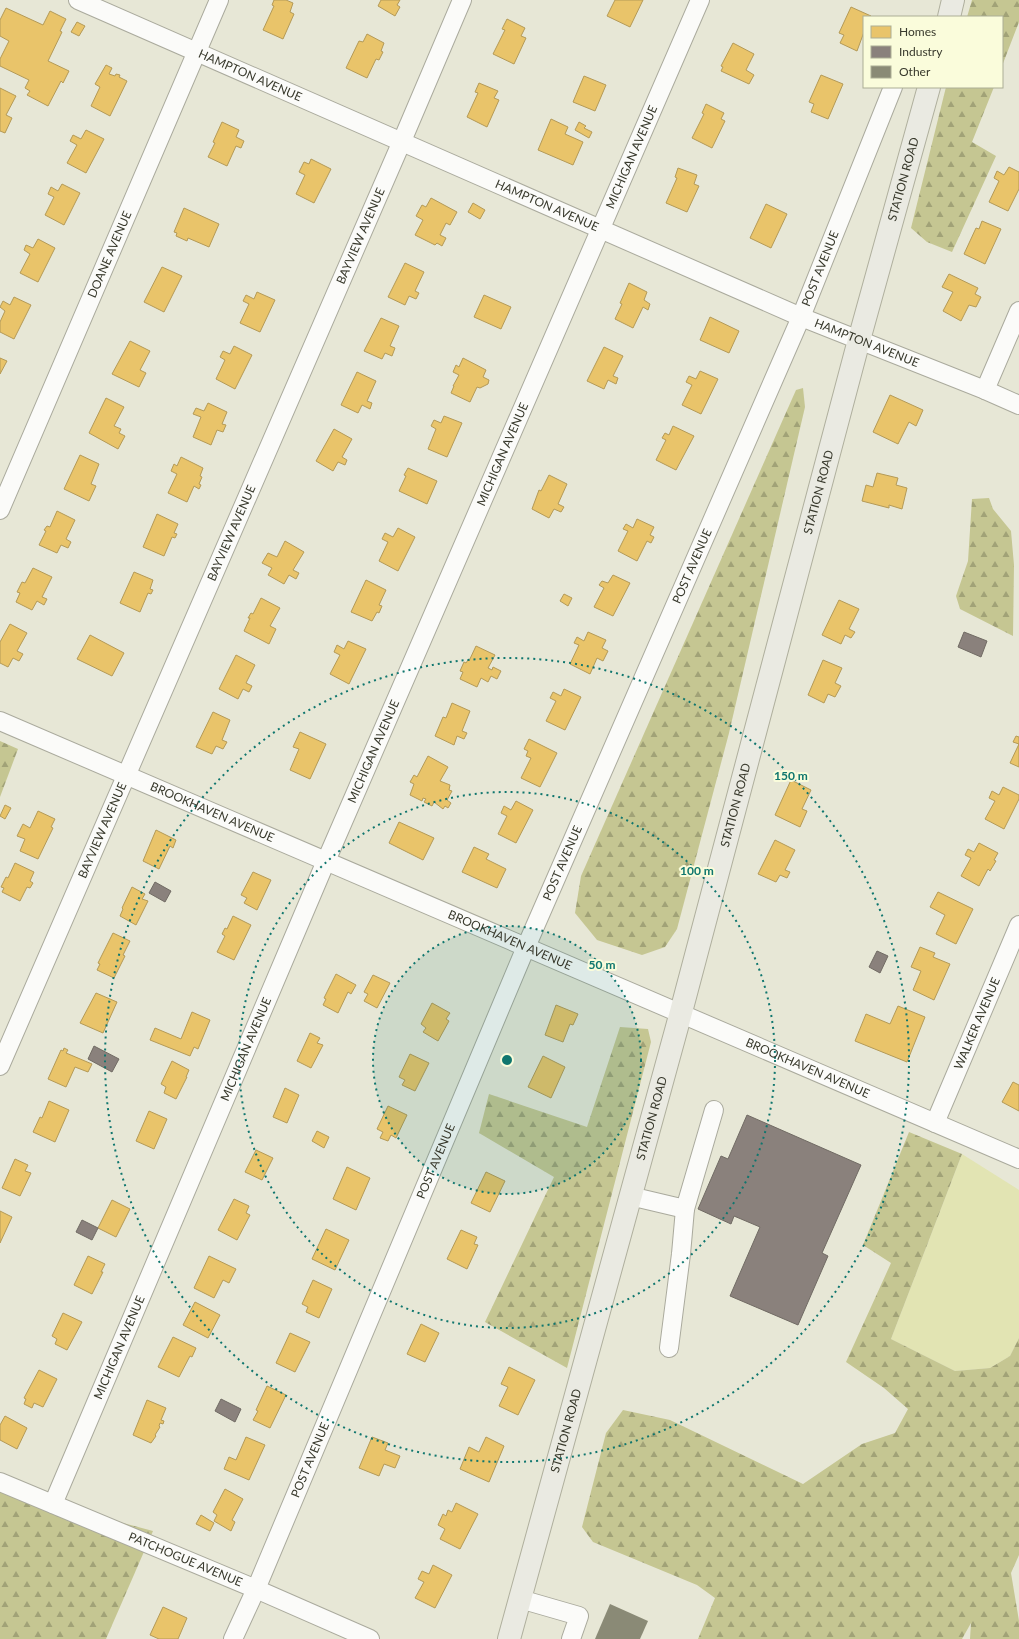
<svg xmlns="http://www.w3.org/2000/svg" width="1019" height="1639" font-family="Lato,sans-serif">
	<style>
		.green { fill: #e2e4b3 }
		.forest { fill: url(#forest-firs) }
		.homes { fill: #e9c46a; stroke: #b49a57 }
		.industry { fill: #8a817c; stroke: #716b64 }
		.building { fill: #8a8a76 }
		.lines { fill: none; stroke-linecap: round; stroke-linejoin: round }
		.minor-casing { stroke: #aaaa9d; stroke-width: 20 }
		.major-casing { stroke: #afaf9d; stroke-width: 24 }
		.minor { stroke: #fbfbf9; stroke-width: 18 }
		.major { stroke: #eaeae2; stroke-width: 22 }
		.ring { fill: none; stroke: #0f766e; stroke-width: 2; stroke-dasharray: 2 4 }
		.labels { text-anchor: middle; stroke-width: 4; stroke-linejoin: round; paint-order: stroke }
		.street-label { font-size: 12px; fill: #38392c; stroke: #fafcdb }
		.centre { fill: #0f766e; stroke: #fafcdb; stroke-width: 2 }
		.ring-label { font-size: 12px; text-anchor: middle; font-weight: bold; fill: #0f766e; stroke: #fafcdb; stroke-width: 4; stroke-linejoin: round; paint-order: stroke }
	</style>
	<defs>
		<pattern id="forest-firs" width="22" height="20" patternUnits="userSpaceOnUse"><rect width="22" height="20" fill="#c5c692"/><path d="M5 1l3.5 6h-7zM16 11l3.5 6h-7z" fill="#a1a277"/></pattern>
	</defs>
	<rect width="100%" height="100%" fill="#e7e7d6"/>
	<!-- green -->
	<path class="green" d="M962 1154 1019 1190V1338L1010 1356 990 1368 955 1371 891 1339Z"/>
	<!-- forest -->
	<g class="forest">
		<path d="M972 0H1019V22L1002 66V17H967Z"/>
		<path d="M946 87H994L972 142 996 156 952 252 927 242 911 228Z"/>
		<path d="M803 388 805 407 729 733 677 929 665 947 642 955 597 940 575 913 581 876 796 390Z"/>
		<path d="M989 498 993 509 1011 531 1014 565 1013 636 960 609 956 596 968 561 972 499Z"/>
		<path d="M0 741 18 749 0 797Z"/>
		<path d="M620 1027 648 1029 651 1042 567 1368 485 1322 554 1177 479 1133 489 1094 587 1127Z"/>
		<path d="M909 1132 962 1154 891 1339 955 1371 990 1368 1010 1356 1019 1338V1555L1011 1573 1019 1621V1639H970L971 1623 962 1639H698L715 1598 697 1585 593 1542 582 1527 606 1433 623 1410 670 1420 803 1484 862 1444 895 1433 908 1409 884 1388 846 1362 891 1263 863 1245Z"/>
		<path d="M0 1490 153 1531 106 1639H0Z"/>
	</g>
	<!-- homes -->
	<g class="homes">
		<path d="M274 0H286L293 3 290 12 294 14 283 39 263 30 274 6 272 5Z"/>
		<path d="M381 0H400L397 5 400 7 395 16 378 6Z"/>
		<path d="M615 0H643L630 27 607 16Z"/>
		<path d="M851 7 871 16 864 17V32L857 51 840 43 844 35 839 33Z"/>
		<path d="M6 8 43 25 50 11 66 19 60 31 62 32 48 61 69 71 63 83 61 81 48 106 27 95 30 91 25 88 29 80 0 66V59L9 41 0 36V20Z"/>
		<path d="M507 19 525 28 521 36 526 38 514 64 493 54 505 30 502 29Z"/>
		<path d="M77 22 85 26 79 36 71 32Z"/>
		<path d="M367 34 384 43 381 51 383 52 379 60 376 59 367 78 346 68 359 41 363 42Z"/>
		<path d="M733 43 754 54 746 70 754 75 749 84 721 71 723 67 721 66Z"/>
		<path d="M106 65 112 68 109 74 115 76 116 74 120 75 119 77 127 81 110 116 91 106 100 87 95 84Z"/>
		<path d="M821 75 843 84 828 119 811 112 814 104 809 102Z"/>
		<path d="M584 76 606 85 595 111 573 102Z"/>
		<path d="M479 83 498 91 494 98 499 100 487 127 467 117 478 93 475 92Z"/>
		<path d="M0 88 16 96 6 115 12 118 5 133 0 131Z"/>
		<path d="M706 104 724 113 721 119 725 121 712 148 692 138 704 114 702 113Z"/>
		<path d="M551 119 568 127 565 134 583 142 573 165 538 150Z"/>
		<path d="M222 122 239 130 236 137 244 141 241 148 236 146 227 166 208 157 215 143 213 142Z"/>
		<path d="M579 122 586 126 584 128 592 132 589 138 575 130Z"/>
		<path d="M86 130 104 139 86 173 67 163 77 145 70 141 73 135 81 139Z"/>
		<path d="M311 159 331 169 314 203 296 194 305 175 299 172 304 162 309 164Z"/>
		<path d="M1009 167 1019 172V189L1008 211 989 202 999 181 994 178 997 171 1004 175Z"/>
		<path d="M678 168 697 175 694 184 699 186 687 212 666 203 677 178 675 177Z"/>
		<path d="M62 184 80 193 64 225 45 215 54 197 48 194 51 187 58 191Z"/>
		<path d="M431 198 457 212 450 225 446 223 440 235 446 238 442 246 437 243 435 245 415 235 423 220 416 216 422 205 426 207Z"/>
		<path d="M473 203 485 210 480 219 468 212Z"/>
		<path d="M766 204 787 214 771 248 750 238Z"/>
		<path d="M184 208 219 224 209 247 188 238 187 241 176 236 177 233 174 232Z"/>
		<path d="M982 221 1001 229 985 264 964 254 976 228 979 229Z"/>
		<path d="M38 239 55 248 38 282 20 273 30 254 24 250 26 245 33 248Z"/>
		<path d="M405 263 424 272 415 291 419 293 416 299 409 296 405 305 388 297Z"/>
		<path d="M162 267 182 276 164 312 144 302Z"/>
		<path d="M949 274 978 288 975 294 981 297 976 307 969 305 961 321 943 311 953 292 942 287Z"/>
		<path d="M629 283 647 292 644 300 650 304 648 310 643 307 633 328 615 319 622 304 620 303Z"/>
		<path d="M257 292 275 300 260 332 240 323 249 304 243 301 246 295 254 299Z"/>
		<path d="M484 295 511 307 501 329 474 317Z"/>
		<path d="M14 297 31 305 14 339 0 332V322L5 311 0 307 3 301 10 305Z"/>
		<path d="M710 317 739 331 729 353 700 340Z"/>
		<path d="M381 318 399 326 390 346 395 348 392 356 385 353 382 359 364 351Z"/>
		<path d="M130 341 150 351 140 370 146 373 139 387 112 374Z"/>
		<path d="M234 346 252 355 235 389 216 379 225 360 220 357 223 351 230 354Z"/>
		<path d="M604 347 623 356 613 376 618 378 616 384 608 380 604 389 587 381Z"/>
		<path d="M0 358 7 361 0 374Z"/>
		<path d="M463 358 486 370 483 377 489 380 488 384 480 388 477 387 470 402 451 393 454 386H453L459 375 453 372 456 365 459 367Z"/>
		<path d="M700 371 718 379 701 414 682 405 692 385 686 382 689 376 696 379Z"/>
		<path d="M357 372 376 381 367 401 372 403 370 409 362 405 358 413 341 405Z"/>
		<path d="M890 395 923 410 916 426 909 422 898 444 873 432Z"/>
		<path d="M106 398 124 407 114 426 121 429 119 433 125 436 118 449 89 433Z"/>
		<path d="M208 403 227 412 222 424 226 425 223 432 217 430 211 445 193 437 201 417 193 414 196 408 204 411Z"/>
		<path d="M444 416 462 423 447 457 428 449 436 429 431 426 434 420 441 423Z"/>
		<path d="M673 426 694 436 676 470 656 460 666 440 662 438 665 433 669 435Z"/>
		<path d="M334 429 352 439 342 457 347 460 345 465 338 462 333 471 316 461Z"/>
		<path d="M80 455 99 464 91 484 96 486 89 501 64 489Z"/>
		<path d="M181 457 203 468 200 476 202 477 199 484 201 485 199 489 194 486 187 502 168 493 177 474 171 471 174 464 177 466Z"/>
		<path d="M408 468 437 481 427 504 399 491 406 476 404 475Z"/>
		<path d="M877 473 898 478 896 485 907 488 902 509 889 505V508L862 501 866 485 873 487Z"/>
		<path d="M549 475 567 484 558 504 564 507 561 512 554 509 549 518 532 509 539 490 541 491Z"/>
		<path d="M57 511 75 520 66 539 71 542 68 548 61 545 57 553 39 545 46 531 44 530 47 526 50 527Z"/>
		<path d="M157 514 178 524 174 533 177 534 175 538 172 537 164 556 143 547Z"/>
		<path d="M637 519 654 527 650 535 654 537 651 543 647 541 637 561 618 551 628 531 623 529 626 524 633 528Z"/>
		<path d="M398 528 415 537 398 571 379 561 388 542 382 539 385 533 393 537Z"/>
		<path d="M285 541 304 552 293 570 299 573 296 579 289 575 284 584 268 575 272 568 262 563 268 553 277 557Z"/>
		<path d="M33 568 52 577 42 597 47 599 44 605 37 601 32 610 16 602 20 593 17 592 22 582 25 583Z"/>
		<path d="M134 572 153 580 150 589 153 590 151 594 148 593 140 612 120 603Z"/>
		<path d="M613 575 630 583 613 616 594 607 604 588 599 585 602 581 608 583Z"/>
		<path d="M366 580 386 590 379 605 382 606 379 613 377 612 372 621 351 612Z"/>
		<path d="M564 594 572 598 568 606 560 601Z"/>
		<path d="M261 598 280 608 270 626 276 629 269 644 244 631 250 618H248L251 613 253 614Z"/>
		<path d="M839 600 859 609 849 629 855 632 851 638 845 635 841 644 822 635Z"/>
		<path d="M10 624 27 633 17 651 23 654 19 661 13 658 8 667 0 663V642Z"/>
		<path d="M588 632 606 640 602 648 608 651 603 661 597 658 590 674 570 664 579 645 574 643 577 637 584 641Z"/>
		<path d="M90 635 124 653 112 676 77 659Z"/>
		<path d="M348 641 366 649 349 684 330 674 340 655 334 652 337 645 344 649Z"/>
		<path d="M476 646 495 655 488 668 492 670 493 667 501 671 497 679 491 676 488 682 481 678 477 687 460 679 463 672 460 671 464 662 466 663 468 660 469 661Z"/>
		<path d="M236 655 255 665 246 683 252 686 249 692 243 689 238 699 219 689Z"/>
		<path d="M823 660 842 668 835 683 841 686 835 697 828 694 824 703 808 695Z"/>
		<path d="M564 689 581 697 565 730 546 721 556 701 550 698 553 692 561 696Z"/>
		<path d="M452 703 470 711 462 731 467 733 464 739 457 736 454 745 435 736 443 717 446 718Z"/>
		<path d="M213 712 230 720 222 740 227 742 223 749 216 746 212 754 196 747Z"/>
		<path d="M300 732 326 744 310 779 290 770 299 749 293 747Z"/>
		<path d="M1016 736 1019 737V767L1010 763 1019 744 1013 742Z"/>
		<path d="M529 739 557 753 540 787 521 778 531 758 526 756 528 751 524 749Z"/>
		<path d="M428 756 448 767 440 781 450 785 449 790 452 791 447 800 451 803 448 808 445 806 443 809 434 802 432 806 424 802 426 799 423 798 422 801 410 795 414 784 410 782 414 775 417 777Z"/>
		<path d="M791 780 811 790 802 809 807 811 800 827 775 815Z"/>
		<path d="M1003 787 1019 795V799L1004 829 985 819 995 801 989 798 992 791 999 795Z"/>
		<path d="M516 801 533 810 516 843 498 834 507 816 501 813 504 806 511 810Z"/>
		<path d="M5 805 11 808 5 819 0 816Z"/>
		<path d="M38 811 55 819 51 827 53 828 38 859 20 851 25 839 17 836 23 824 30 828Z"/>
		<path d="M399 822 434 838 423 860 389 843Z"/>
		<path d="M156 830 176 840 173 848 170 846 159 869 143 861Z"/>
		<path d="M775 840 795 850 785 870 790 872 787 878 780 875 776 882 758 874Z"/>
		<path d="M979 843 998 853 994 860 996 861 990 871 988 869 979 886 961 876 971 858 965 855 968 849 974 852Z"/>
		<path d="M474 847 489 854 486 859 506 869 497 888 462 872Z"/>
		<path d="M15 863 34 872 30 881 33 883 30 888 27 887 20 901 2 892 4 888 1 887 6 877 8 878Z"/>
		<path d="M253 872 271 880 257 910 244 903 247 898 241 895Z"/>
		<path d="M132 887 145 894 142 899 148 901 136 925 120 916 123 909 122 908Z"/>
		<path d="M938 892 973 909 956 944 936 934 945 915 930 907Z"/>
		<path d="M233 916 251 925 234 960 217 952 225 936 222 934 225 928 227 929Z"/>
		<path d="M113 933 130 941 123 955 125 956 114 978 97 970 100 964 98 963Z"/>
		<path d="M920 947 935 953 933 957 950 964 934 1000 913 990 921 971 911 967Z"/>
		<path d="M336 974 356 985 351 994 348 992 338 1013 323 1005 326 999 324 998Z"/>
		<path d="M373 975 390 983 377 1008 364 1001 368 994 364 992Z"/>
		<path d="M96 993 117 1002 103 1033 80 1023Z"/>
		<path d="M432 1003 450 1013 446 1019 449 1021 438 1041 423 1032 426 1028 421 1024Z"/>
		<path d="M556 1005 578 1014 573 1025 570 1024 563 1042 545 1035Z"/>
		<path d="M898 1006 925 1017 907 1062 855 1041 866 1014 890 1024Z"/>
		<path d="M192 1012 210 1020 198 1049 194 1047 190 1056 150 1040 155 1028 181 1039Z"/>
		<path d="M310 1033 320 1038 317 1043 323 1045 311 1068 297 1061Z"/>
		<path d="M64 1048 68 1050 66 1053 92 1064 88 1072 75 1067 66 1087 48 1079 61 1050 63 1051Z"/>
		<path d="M410 1054 429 1063 415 1091 402 1085 405 1080 399 1077Z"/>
		<path d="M543 1056 565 1067 551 1098 528 1087Z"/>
		<path d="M172 1061 189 1070 186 1077H187L176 1099 164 1093 166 1087 161 1084Z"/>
		<path d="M1013 1082 1019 1085V1111L1002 1102Z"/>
		<path d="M285 1088 299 1095 287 1123 273 1117Z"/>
		<path d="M49 1101 69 1110 55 1142 33 1132 40 1117 42 1118Z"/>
		<path d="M388 1106 407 1115 396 1138 391 1135 388 1141 380 1138 383 1132 377 1129Z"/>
		<path d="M149 1111 167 1119 154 1149 136 1141Z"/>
		<path d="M317 1131 329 1137 324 1148 312 1141Z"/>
		<path d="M256 1150 273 1158 262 1180 245 1172Z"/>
		<path d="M15 1159 28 1165 25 1171 31 1173 20 1196 2 1188Z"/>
		<path d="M347 1167 370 1178 356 1210 333 1199Z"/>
		<path d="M486 1172 505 1181 490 1212 471 1203Z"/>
		<path d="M234 1199 249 1206 246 1213 250 1215 237 1240 218 1230Z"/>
		<path d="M112 1200 130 1209 116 1237 98 1228Z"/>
		<path d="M0 1211 12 1217 0 1243Z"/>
		<path d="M326 1229 349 1240 335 1270 312 1259Z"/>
		<path d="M461 1230 477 1237 474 1244 478 1245 467 1269 447 1259Z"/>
		<path d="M88 1256 105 1264 101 1272H103L92 1294 74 1285Z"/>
		<path d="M209 1256 236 1269 229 1283 223 1280 214 1298 194 1288Z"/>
		<path d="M313 1280 332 1289 319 1318 306 1312 308 1307 302 1304Z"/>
		<path d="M195 1302 220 1315 208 1338 183 1325Z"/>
		<path d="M63 1313 82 1322 67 1350 55 1344 57 1339 52 1336Z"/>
		<path d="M421 1324 439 1333 425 1362 407 1354Z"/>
		<path d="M290 1333 310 1342 295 1372 276 1363Z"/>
		<path d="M173 1337 196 1348 192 1357 190 1356 179 1377 158 1367Z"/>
		<path d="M509 1367 535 1380 518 1415 499 1406 508 1387 501 1384Z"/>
		<path d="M39 1370 57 1379 43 1407 34 1403 32 1408 24 1404 26 1399 24 1398Z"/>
		<path d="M267 1386 286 1395 270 1428 253 1420 258 1411 256 1410Z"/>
		<path d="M147 1400 166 1408 161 1420 164 1421 163 1424 160 1423 159 1426 160 1427 155 1435 156 1436 151 1443 133 1435Z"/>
		<path d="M5 1416 27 1428 17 1449 0 1440V1425Z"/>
		<path d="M246 1437 265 1445 249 1480 224 1469 229 1457 236 1460Z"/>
		<path d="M372 1437 388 1443 385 1450 400 1456 395 1468 384 1464 379 1476 359 1468Z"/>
		<path d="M486 1437 504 1446 489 1482 460 1469 469 1447 479 1452Z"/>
		<path d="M225 1489 243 1499 232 1520 235 1522 231 1531 214 1521 217 1515 213 1512Z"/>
		<path d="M456 1503 478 1514 460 1549 440 1539 445 1529 438 1525 443 1514 446 1516 448 1510 452 1512Z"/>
		<path d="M201 1515 214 1523 210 1531 196 1524Z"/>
		<path d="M433 1565 452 1575 435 1608 415 1598 424 1582 418 1579 422 1571 429 1574Z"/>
		<path d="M163 1607 187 1618 178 1639H159L150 1635Z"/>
	</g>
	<!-- industry -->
	<g class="industry">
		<path d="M964 632 987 641 981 657 958 647Z"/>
		<path d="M155 882 171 891 165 902 149 893Z"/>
		<path d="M877 951 888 956 880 973 869 967Z"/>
		<path d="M94 1046 119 1059 112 1072 88 1059Z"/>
		<path d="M747 1115 861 1165 822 1253 828 1256 798 1325 730 1296 760 1227 734 1216 731 1224 698 1209 721 1156 728 1159Z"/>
		<path d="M82 1220 98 1228 92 1240 76 1232Z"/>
		<path d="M221 1399 241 1409 235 1422 215 1411Z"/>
	</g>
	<!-- building -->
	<path class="building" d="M610 1604 648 1621 640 1639H595Z"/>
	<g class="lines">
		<!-- minor casing -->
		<g class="minor-casing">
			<g id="minor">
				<path id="s1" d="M78 0 801 317 985 390 1019 405"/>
				<path d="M985 390 1019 311"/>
				<path id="s2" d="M0 510 219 0"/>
				<path id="s3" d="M0 721 1019 1159"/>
				<path id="s4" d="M0 1066 402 141 462 0"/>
				<path id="s5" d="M935 1123 1019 925"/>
				<path d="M630 1196 685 1209 714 1110"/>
				<path d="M669 1348 681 1254 685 1209"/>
				<path id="s6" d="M0 1482 256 1589 370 1639"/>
				<path id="s7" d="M53 1504 326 861 700 0"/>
				<path d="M520 1599 579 1616 571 1639"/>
				<path id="s8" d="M233 1639 256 1589 526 947 801 317 893 87"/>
			</g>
		</g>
		<!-- major casing -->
		<g class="major-casing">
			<g id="major">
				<path d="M949 17 953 0"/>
				<path id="s9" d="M509 1639 677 1027 859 340 929 87"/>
			</g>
		</g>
		<!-- minor -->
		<use href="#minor" class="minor"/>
		<!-- major -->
		<use href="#major" class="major"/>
	</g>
	<!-- distance rings -->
	<circle cx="507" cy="1060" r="134" fill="#0f766e" fill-opacity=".12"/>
	<g class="ring">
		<circle cx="507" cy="1060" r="134"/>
		<circle cx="507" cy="1060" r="268"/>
		<circle cx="507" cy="1060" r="402"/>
	</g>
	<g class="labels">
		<!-- street labels -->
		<g class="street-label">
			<text dy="4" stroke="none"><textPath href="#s1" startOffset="188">HAMPTON AVENUE</textPath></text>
			<text dy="4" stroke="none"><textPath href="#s7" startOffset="1466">MICHIGAN AVENUE</textPath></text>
			<text dy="4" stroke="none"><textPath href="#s9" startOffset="1512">STATION ROAD</textPath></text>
			<text dy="4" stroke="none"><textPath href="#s1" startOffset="512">HAMPTON AVENUE</textPath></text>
			<text dy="4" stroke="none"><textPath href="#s4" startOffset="905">BAYVIEW AVENUE</textPath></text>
			<text dy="4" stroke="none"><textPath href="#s2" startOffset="278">DOANE AVENUE</textPath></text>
			<text dy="4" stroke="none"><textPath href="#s8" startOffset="1491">POST AVENUE</textPath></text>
			<text dy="4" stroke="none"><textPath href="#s1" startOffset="860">HAMPTON AVENUE</textPath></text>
			<text dy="4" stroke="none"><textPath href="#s7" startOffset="1142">MICHIGAN AVENUE</textPath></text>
			<text dy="4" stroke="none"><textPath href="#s9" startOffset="1188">STATION ROAD</textPath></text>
			<text dy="4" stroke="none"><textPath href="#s4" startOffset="581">BAYVIEW AVENUE</textPath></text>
			<text dy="4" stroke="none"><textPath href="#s8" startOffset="1167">POST AVENUE</textPath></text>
			<text dy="4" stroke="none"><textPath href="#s7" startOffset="818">MICHIGAN AVENUE</textPath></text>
			<text dy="4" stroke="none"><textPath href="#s9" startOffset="864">STATION ROAD</textPath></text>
			<text dy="4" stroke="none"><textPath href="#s3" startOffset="231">BROOKHAVEN AVENUE</textPath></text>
			<text dy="4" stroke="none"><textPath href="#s4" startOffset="257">BAYVIEW AVENUE</textPath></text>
			<text dy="4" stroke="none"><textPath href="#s8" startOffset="843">POST AVENUE</textPath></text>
			<text dy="4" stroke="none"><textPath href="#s3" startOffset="555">BROOKHAVEN AVENUE</textPath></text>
			<text dy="4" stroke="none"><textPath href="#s5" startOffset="108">WALKER AVENUE</textPath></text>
			<text dy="4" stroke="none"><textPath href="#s7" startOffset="494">MICHIGAN AVENUE</textPath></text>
			<text dy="4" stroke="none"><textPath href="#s3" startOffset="879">BROOKHAVEN AVENUE</textPath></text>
			<text dy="4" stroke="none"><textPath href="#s9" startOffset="540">STATION ROAD</textPath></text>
			<text dy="4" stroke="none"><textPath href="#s8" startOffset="519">POST AVENUE</textPath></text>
			<text dy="4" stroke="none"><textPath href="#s7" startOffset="170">MICHIGAN AVENUE</textPath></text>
			<text dy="4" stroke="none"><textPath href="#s9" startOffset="216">STATION ROAD</textPath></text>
			<text dy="4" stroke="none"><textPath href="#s8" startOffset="195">POST AVENUE</textPath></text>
			<text dy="4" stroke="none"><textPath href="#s6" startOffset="201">PATCHOGUE AVENUE</textPath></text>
		</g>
	</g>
	<circle cx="507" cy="1060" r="6" class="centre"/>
	<g class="ring-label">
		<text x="791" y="780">150 m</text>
		<text x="697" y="875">100 m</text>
		<text x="602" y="969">50 m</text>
	</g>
	<!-- legend -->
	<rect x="863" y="16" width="140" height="72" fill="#fafcdb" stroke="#acae95"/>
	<rect x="871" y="26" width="20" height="12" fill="#e9c46a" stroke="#acae95"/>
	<text x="899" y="36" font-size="12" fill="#38392c">Homes</text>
	<rect x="871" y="46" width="20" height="12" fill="#8a817c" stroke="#acae95"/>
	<text x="899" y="56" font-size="12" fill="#38392c">Industry</text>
	<rect x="871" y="66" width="20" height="12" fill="#8a8a76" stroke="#acae95"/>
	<text x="899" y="76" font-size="12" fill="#38392c">Other</text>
</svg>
